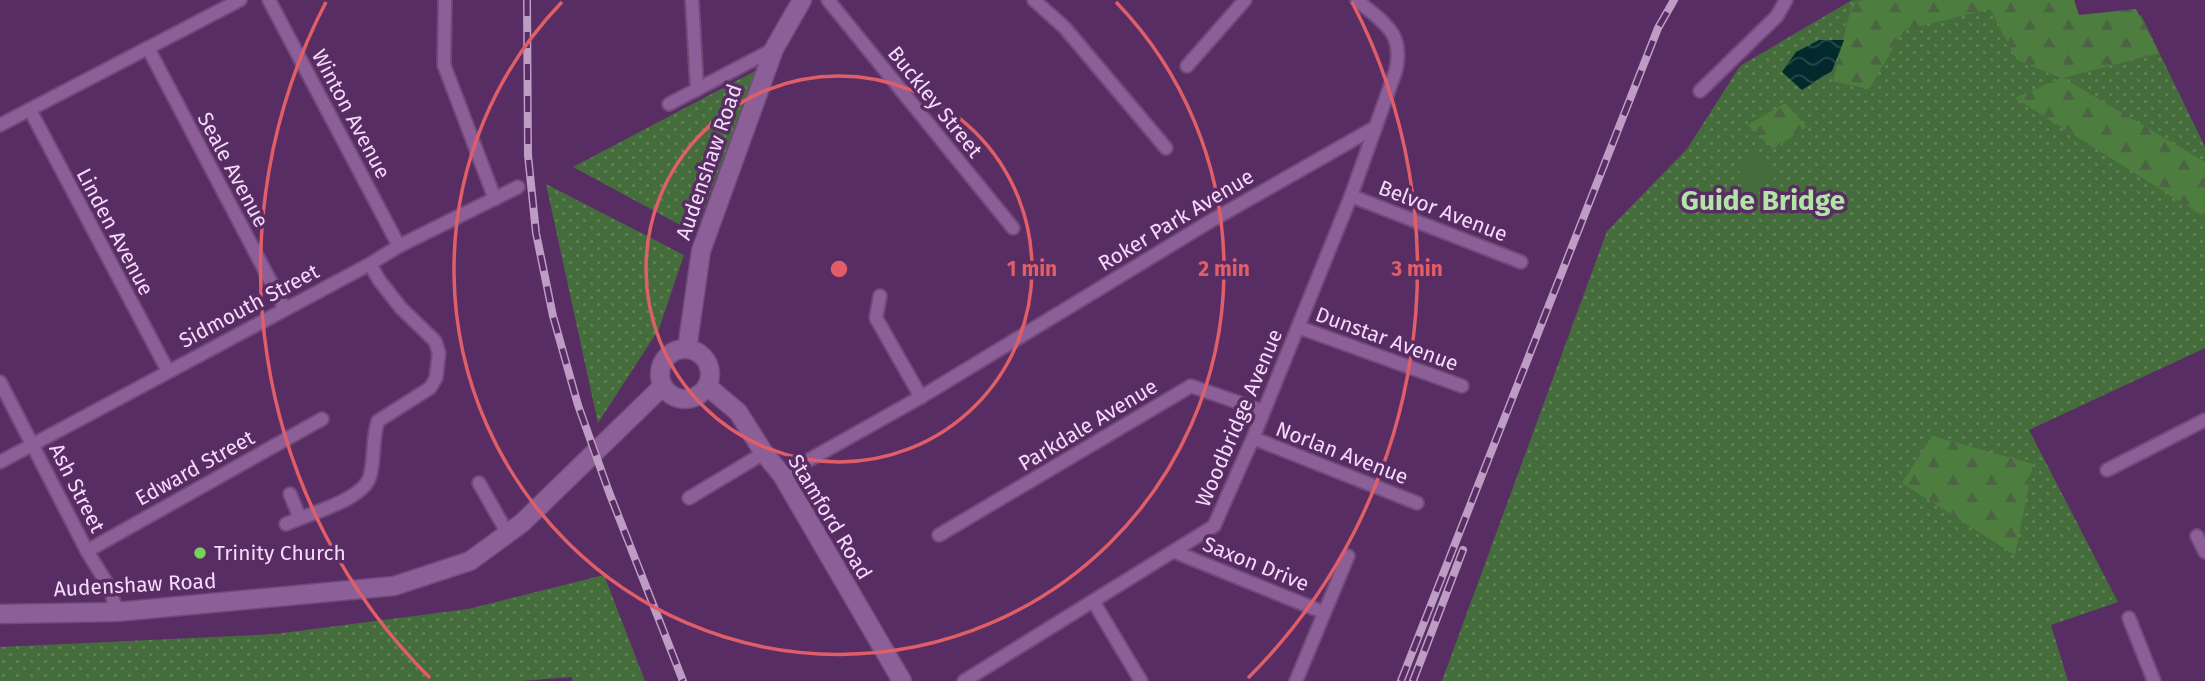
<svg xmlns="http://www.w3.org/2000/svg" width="2205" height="681" font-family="'Fira Sans',sans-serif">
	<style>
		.grass { fill: url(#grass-dots) }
		.forest { fill: url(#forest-firs) }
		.garden { fill: #456d3b }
		.water { fill: url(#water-waves) }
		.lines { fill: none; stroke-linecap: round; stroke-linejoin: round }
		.street-casing { stroke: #704a79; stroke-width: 16 }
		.secondary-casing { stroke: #704a79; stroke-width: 21 }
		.street { stroke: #8d5f98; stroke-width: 12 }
		.secondary { stroke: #8d5f98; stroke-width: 18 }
		.rail-casing { stroke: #bd9dc4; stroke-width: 8 }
		.rail { stroke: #582d63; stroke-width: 5; stroke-dasharray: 16; stroke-linecap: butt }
		.ring { fill: none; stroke: #df5e67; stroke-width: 3.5 }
		.poi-dot { fill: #75d25b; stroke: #582d63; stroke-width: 2.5 }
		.labels { text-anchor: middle; stroke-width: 7; stroke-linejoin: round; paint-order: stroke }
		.street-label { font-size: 21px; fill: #f5dbfb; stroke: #582d63 }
		.poi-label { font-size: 21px; fill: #f5dbfb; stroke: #582d63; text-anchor: start }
		.district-label { font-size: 28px; font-weight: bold; fill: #b2e5a5; stroke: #582d63 }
		.centre { fill: #df5e67; stroke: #582d63; stroke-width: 3.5 }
		.ring-label { font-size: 21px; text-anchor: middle; font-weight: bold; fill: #df5e67; stroke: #582d63; stroke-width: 7; stroke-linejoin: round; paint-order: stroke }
	</style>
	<defs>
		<pattern id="grass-dots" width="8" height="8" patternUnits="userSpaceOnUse" patternTransform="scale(1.75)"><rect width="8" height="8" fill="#456d3b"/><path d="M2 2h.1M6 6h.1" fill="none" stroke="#608158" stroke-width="1.8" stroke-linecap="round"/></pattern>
		<pattern id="forest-firs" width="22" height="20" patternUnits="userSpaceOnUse" patternTransform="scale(1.75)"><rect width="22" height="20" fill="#4d7e3f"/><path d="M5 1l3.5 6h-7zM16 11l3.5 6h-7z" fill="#4c6344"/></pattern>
		<pattern id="water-waves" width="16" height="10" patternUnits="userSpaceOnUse" patternTransform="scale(1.75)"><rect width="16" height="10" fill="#022a2c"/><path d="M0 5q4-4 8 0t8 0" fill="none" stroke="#28484c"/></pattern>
	</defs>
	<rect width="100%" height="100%" fill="#582d63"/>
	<!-- grass -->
	<g class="grass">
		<path d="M1852 0H2029L2045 39 2141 15 2205 147V348L2029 430 2118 602 2051 625 2068 681H1442L1607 231 1687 149 1740 66Z"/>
		<path d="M757 70 695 233 573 167Z"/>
		<path d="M546 184 684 255 659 329 598 423Z"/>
		<path d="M604 575 645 681H573L571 677 521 681H0V647L275 634 468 609Z"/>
	</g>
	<!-- forest -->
	<g class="forest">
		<path d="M1864 0H2074L2079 15 2136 9 2159 53 2063 78 2205 162V217L2015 98 2061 78 2017 60 1990 9 1904 30 1869 89 1833 81 1852 4Z"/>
		<path d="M1785 103 1807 127 1773 149 1748 125Z"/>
		<path d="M1932 436 2033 464 2015 555 1902 483Z"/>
	</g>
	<!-- garden -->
	<path class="garden" d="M1759 151 1776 177 1752 191 1737 168Z"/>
	<!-- water -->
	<path class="water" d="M1819 40H1844L1832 71 1802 90 1782 72 1796 52Z"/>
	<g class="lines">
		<!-- street casing -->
		<g class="street-casing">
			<g id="street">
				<path d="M269 0 399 246"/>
				<path d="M445 0 444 65 495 199"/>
				<path d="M692 0 697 89"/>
				<path d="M828 0 1013 228"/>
				<path d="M1034 0 1065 28 1166 148"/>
				<path d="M148 48 285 309"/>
				<path d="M1187 66 1245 0"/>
				<path d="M1700 91 1777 16 1786 0"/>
				<path d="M669 104 774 49"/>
				<path d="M30 110 168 371"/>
				<path d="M0 125 240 0"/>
				<path d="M1351 196 1521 262"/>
				<path d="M880 296 876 318 921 397"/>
				<path d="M1298 327 1462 386"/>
				<path d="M0 382 87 551 111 590 116 612"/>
				<path d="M1253 438 1417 503"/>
				<path d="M0 462 370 264 399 246 518 187"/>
				<path d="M2107 470 2205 420"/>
				<path d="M782 475 921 397 1209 222 1374 128"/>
				<path d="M479 483 508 534"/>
				<path d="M290 494 300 518"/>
				<path d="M689 498 764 453"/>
				<path d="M286 524C308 514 364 500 370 476 375 458 372 438 378 421L430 388 436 378 439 353 435 341 401 308 379 280 370 264"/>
				<path d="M939 535 1191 386 1263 411"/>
				<path d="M2197 536 2205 552"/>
				<path d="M87 551 322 419"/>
				<path d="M1175 552 1323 612"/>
				<path d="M1093 601 1141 681"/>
				<path d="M2129 618 2154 681"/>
				<path d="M964 681 1214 526 1253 438 1351 196 1396 70C1404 31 1383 23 1357 0"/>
				<path d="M1296 681 1348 556"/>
			</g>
		</g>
		<!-- secondary casing -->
		<g class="secondary-casing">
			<g id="secondary">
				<path d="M687 349 701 251 774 49 802 0"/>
				<circle cx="685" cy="374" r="25"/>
				<path d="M707 386 738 412 764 453 782 475 902 681"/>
				<path d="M0 614 116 612 394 586 470 561 522 523 663 386"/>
			</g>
		</g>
		<!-- street -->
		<use href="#street" class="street"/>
		<!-- secondary -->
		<use href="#secondary" class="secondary"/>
		<!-- rail casing -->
		<g class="rail-casing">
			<g id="rail">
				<path d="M527 0 528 155 536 233 553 316 578 405 609 492 683 681"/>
				<path d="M1401 681 1658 28 1674 0"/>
				<path d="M1413 681 1463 550"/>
			</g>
		</g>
		<!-- rail -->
		<use href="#rail" class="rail"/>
	</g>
	<!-- distance rings -->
	<g class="ring">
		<circle cx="839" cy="269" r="193"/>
		<path d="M1116 2A385 385 0 1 1 562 2"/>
		<path d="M430 678A578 578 0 0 1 326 2M1352 2A578 578 0 0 1 1248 678"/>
	</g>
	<!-- markers -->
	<circle class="poi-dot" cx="200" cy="553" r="7"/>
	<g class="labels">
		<!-- street labels -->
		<g class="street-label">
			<text transform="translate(935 102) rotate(51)" y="7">Buckley Street</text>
			<text transform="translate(351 114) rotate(62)" y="7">Winton Avenue</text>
			<text transform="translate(709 162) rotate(-71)" y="7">Audenshaw Road</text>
			<text transform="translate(233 170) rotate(62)" y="7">Seale Avenue</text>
			<text transform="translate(1443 211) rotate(21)" y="7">Belvor Avenue</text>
			<text transform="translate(1176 220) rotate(-31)" y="7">Roker Park Avenue</text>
			<text transform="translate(115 232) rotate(62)" y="7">Linden Avenue</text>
			<text transform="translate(249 306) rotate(-28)" y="7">Sidmouth Street</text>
			<text transform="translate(1387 339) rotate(20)" y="7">Dunstar Avenue</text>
			<text transform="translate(1239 418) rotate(-67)" y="7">Woodbridge Avenue</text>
			<text transform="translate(1088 425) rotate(-31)" y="7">Parkdale Avenue</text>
			<text transform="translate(1342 453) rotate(21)" y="7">Norlan Avenue</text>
			<text transform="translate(195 468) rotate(-29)" y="7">Edward Street</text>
			<text transform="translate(77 488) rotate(63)" y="7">Ash Street</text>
			<text transform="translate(830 517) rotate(59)" y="7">Stamford Road</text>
			<text transform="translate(1256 564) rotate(22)" y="7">Saxon Drive</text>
			<text transform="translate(135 585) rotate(-3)" y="7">Audenshaw Road</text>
		</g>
		<!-- poi labels -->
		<g class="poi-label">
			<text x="214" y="560">Trinity Church</text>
		</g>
		<!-- district labels -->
		<g class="district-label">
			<text x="1763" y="210">Guide Bridge</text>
		</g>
	</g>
	<circle cx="839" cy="269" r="10" class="centre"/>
	<g class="ring-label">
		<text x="1032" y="276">1 min</text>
		<text x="1224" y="276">2 min</text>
		<text x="1417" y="276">3 min</text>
	</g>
</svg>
